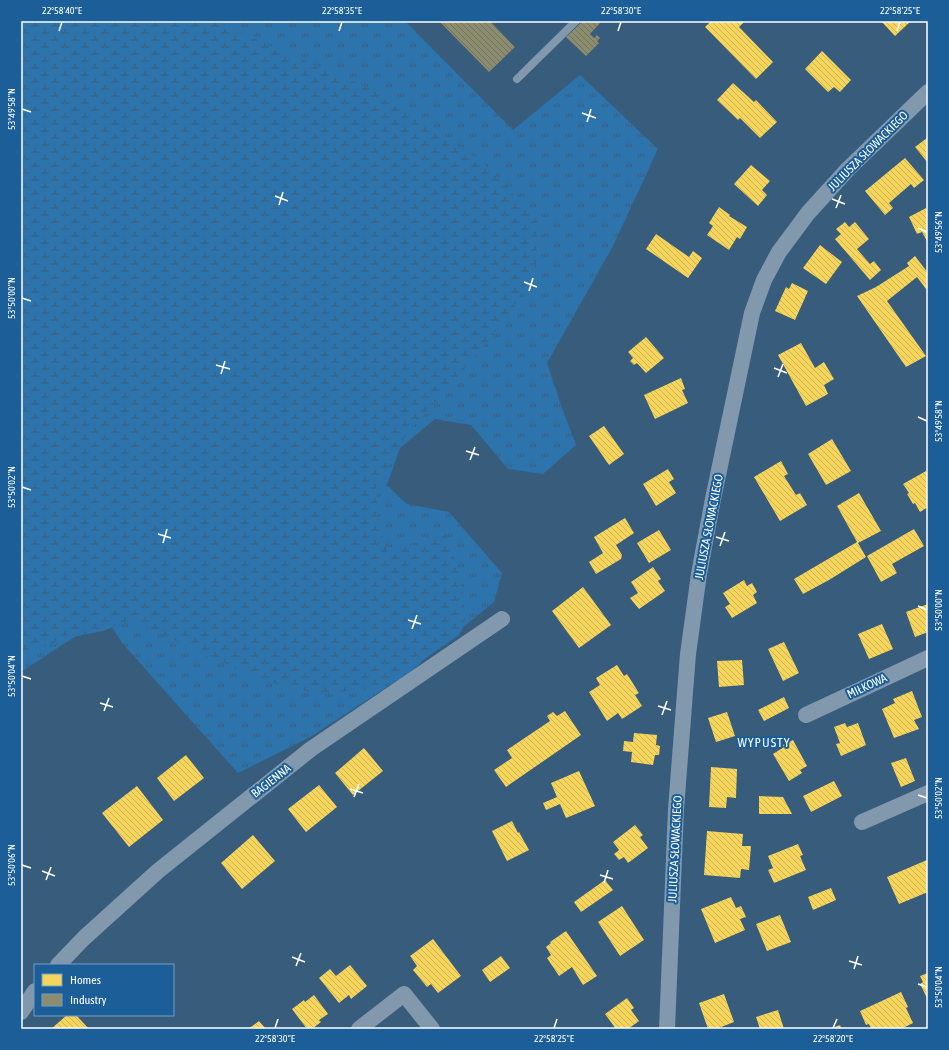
<svg xmlns="http://www.w3.org/2000/svg" width="949" height="1050" font-family="'Asap Condensed',sans-serif">
	<style>
		.grass { fill: url(#grass-tufts) }
		.wetland { fill: url(#wetland-marsh) }
		.homes { fill: url(#homes-back-hatch) }
		.industry { fill: url(#industry-back-hatch) }
		.lines { fill: none; stroke-linecap: round; stroke-linejoin: round }
		.service { stroke: #8198ad; stroke-width: 8 }
		.minor { stroke: #8198ad; stroke-width: 16 }
		.ticks { fill: none; stroke: #fff; stroke-width: 1.5 }
		.labels { text-anchor: middle; stroke-width: 4; stroke-linejoin: round; paint-order: stroke }
		.street-label { font-size: 12px; fill: #fff; stroke: #1b5e98 }
		.neighbourhood-label { font-size: 13px; letter-spacing: 1px; fill: #fff; stroke: #1b5e98 }
		.neatline { fill: none; stroke: #fff; stroke-width: 1.5 }
		.ticks-label { font-size: 10px; text-anchor: middle; fill: #fff }
	</style>
	<defs>
		<pattern id="grass-tufts" width="24" height="20" patternUnits="userSpaceOnUse"><rect width="24" height="20" fill="#2d73ac"/><path d="M3 7l-1-3M5 7V3M7 7l1-3M15 17l-1-3M17 17v-4M19 17l1-3" fill="none" stroke="#3e5e77"/></pattern>
		<pattern id="wetland-marsh" width="20" height="14" patternUnits="userSpaceOnUse"><rect width="20" height="14" fill="#2d73ac"/><path d="M1 5h8M5 5V1M11 12h8M15 12V8" fill="none" stroke="#3e5e77"/></pattern>
		<pattern id="homes-back-hatch" width="6" height="6" patternUnits="userSpaceOnUse"><rect width="6" height="6" fill="#f6d55c"/><path d="M-1 5l2 2M0 0l6 6M5-1l2 2" fill="none" stroke="#ccb358"/></pattern>
		<pattern id="industry-back-hatch" width="6" height="6" patternUnits="userSpaceOnUse"><rect width="6" height="6" fill="#8c8c6e"/><path d="M-1 5l2 2M0 0l6 6M5-1l2 2" fill="none" stroke="#727260"/></pattern>
	</defs>
	<rect width="100%" height="100%" fill="#385c7b"/>
	<!-- grass -->
	<path class="grass" d="M21 21H405L513 130 580 75 658 149 612 248 547 363 562 408 576 445 543 474 508 469 471 425 435 419 400 448 387 485 407 504 449 512 502 573 494 602 401 678 310 737 238 773 123 644 105 617 21 672Z"/>
	<!-- wetland -->
	<path class="wetland" d="M21 21H217L248 36 375 91 486 165 538 220 536 264 511 313 442 395 408 432 376 486 379 522 388 554 412 545 442 530 451 544 462 589 465 624 459 635 423 660 407 678 366 689 318 694 262 680 196 651 132 619 103 631 63 639 21 656Z"/>
	<!-- homes -->
	<g class="homes">
		<path d="M711 21H745L739 27 773 62 756 79 705 27Z"/>
		<path d="M881 21H911L895 36Z"/>
		<path d="M822 51 851 80 840 92 834 87 828 92 805 69Z"/>
		<path d="M733 83 754 102 756 100 777 122 760 138 740 118 738 120 717 100Z"/>
		<path d="M927 138 928 140V163L915 147Z"/>
		<path d="M905 158 924 180 914 188 911 184 889 203 893 208 885 215 865 191Z"/>
		<path d="M751 165 770 181 762 190 767 195 758 206 734 184Z"/>
		<path d="M719 207 730 215 729 216 747 227 740 239 737 237 729 250 707 235 713 226 709 223Z"/>
		<path d="M926 208 928 213V243L922 232 917 234 909 217Z"/>
		<path d="M845 222 849 227 855 222 869 239 857 249 870 264 874 261 881 270 870 280 835 239 841 234 836 229Z"/>
		<path d="M656 234 689 257 693 251 702 258 688 278 646 249Z"/>
		<path d="M820 245 842 262 826 284 803 268Z"/>
		<path d="M915 256 928 273V287L926 289 917 277 887 301 926 356 906 367 857 296 876 287 909 266 907 263Z"/>
		<path d="M792 283 808 291 795 320 775 311 786 287 789 289Z"/>
		<path d="M646 337 664 358 646 373 637 363 634 365 630 361 633 358 628 352Z"/>
		<path d="M801 343 815 368 824 362 834 379 824 385 828 394 806 406 778 355Z"/>
		<path d="M681 378 685 389 682 390 688 403 655 419 644 395Z"/>
		<path d="M604 426 624 454 609 465 589 436Z"/>
		<path d="M832 439 851 471 826 485 808 454Z"/>
		<path d="M781 461 788 474 784 476 796 495 800 493 807 505 780 521 754 477Z"/>
		<path d="M668 469 674 479 669 482 676 493 656 506 643 484Z"/>
		<path d="M926 471 928 475V507L920 512 915 503 913 504 907 494 909 493 903 484Z"/>
		<path d="M859 493 881 531 858 543 866 557 829 580 803 594 794 579 857 542 837 506Z"/>
		<path d="M625 518 634 533 616 545 622 555 621 559 596 574 589 562 603 553 594 537Z"/>
		<path d="M914 529 924 546 892 564 897 573 881 582 867 556Z"/>
		<path d="M659 530 671 550 649 563 637 543Z"/>
		<path d="M653 567 661 579 658 581 665 591 639 609 630 598 638 593 631 582Z"/>
		<path d="M744 580 747 586 752 583 757 592 753 595 757 603 732 618 725 607 730 604 723 593Z"/>
		<path d="M583 587 611 625 579 648 552 611Z"/>
		<path d="M928 604V632L915 637 906 612Z"/>
		<path d="M882 624 893 649 869 659 858 634Z"/>
		<path d="M784 642 799 673 783 681 768 649Z"/>
		<path d="M742 660 744 685 719 687 717 661Z"/>
		<path d="M617 665 624 676 627 674 639 693 635 695 642 706 622 719 618 713 607 721 589 692 600 685 596 678Z"/>
		<path d="M912 691 922 717 914 720 919 729 894 738 882 709 895 703 893 699Z"/>
		<path d="M784 697 789 708 764 721 758 710Z"/>
		<path d="M565 711 581 735 506 787 494 770 512 758 507 750 550 721 547 716 553 712 557 716Z"/>
		<path d="M727 712 735 736 716 742 708 718Z"/>
		<path d="M845 723 847 727 858 723 866 745 841 756 836 744 840 743 834 727Z"/>
		<path d="M634 733 657 735 656 745 660 746 659 755H655L653 765 631 762 632 752 623 751 624 741 633 742Z"/>
		<path d="M793 740 807 766 800 770 802 773 789 781 773 754 784 747 783 745Z"/>
		<path d="M364 748 383 771 353 795 335 773Z"/>
		<path d="M186 755 204 778 174 801 157 778Z"/>
		<path d="M906 758 915 781 901 787 891 763Z"/>
		<path d="M711 767 737 769 736 798 727 797 726 808 709 807Z"/>
		<path d="M579 771 595 806 566 818 560 804 546 810 543 803 557 797 551 783Z"/>
		<path d="M834 781 842 796 811 812 803 796Z"/>
		<path d="M319 785 337 807 306 832 288 809Z"/>
		<path d="M137 786 163 820 129 847 102 813Z"/>
		<path d="M759 796 783 797 792 814H759Z"/>
		<path d="M512 821 518 833 519 832 529 850 507 861 492 831Z"/>
		<path d="M635 825 643 835 640 837 648 848 628 863 624 857 619 860 614 854 619 850 613 842Z"/>
		<path d="M707 831 743 834 742 846H751L749 870 741 869 740 878 704 875Z"/>
		<path d="M253 835 275 861 242 889 221 863Z"/>
		<path d="M798 844 803 855 800 856 806 870 774 883 768 870 773 868 768 856Z"/>
		<path d="M927 860 928 862V892L899 904 887 877Z"/>
		<path d="M605 880 613 890 581 912 574 902Z"/>
		<path d="M831 888 836 900 813 910 808 897Z"/>
		<path d="M731 897 736 908 741 906 746 917 740 919 745 930 715 943 701 909Z"/>
		<path d="M622 906 644 940 620 956 598 922Z"/>
		<path d="M780 915 791 942 767 951 756 924Z"/>
		<path d="M566 931 597 976 583 985 572 967 559 976 547 958 551 955 546 947 551 943 550 942Z"/>
		<path d="M433 939 461 976 438 993 431 984 427 987 413 970 417 966 410 956Z"/>
		<path d="M501 956 510 968 490 982 482 970Z"/>
		<path d="M350 965 367 986 351 999 349 995 339 1003 319 978 330 969 336 976Z"/>
		<path d="M928 973V1000L920 984 923 982 920 976Z"/>
		<path d="M901 992 908 1007 906 1008 913 1023 901 1029H871L869 1024 866 1025 860 1011Z"/>
		<path d="M724 994 734 1022 716 1029H708L699 1003Z"/>
		<path d="M314 995 328 1014 319 1020 321 1022 312 1029H307L292 1009 304 1000 305 1002Z"/>
		<path d="M627 998 634 1008 631 1010 639 1021 628 1029H616L605 1014Z"/>
		<path d="M778 1010 784 1029H760L756 1017Z"/>
		<path d="M67 1015H76L89 1029H51Z"/>
		<path d="M259 1021 266 1029H248Z"/>
		<path d="M840 1025 842 1029H830Z"/>
	</g>
	<!-- industry -->
	<g class="industry">
		<path d="M439 21H490L515 47 489 72Z"/>
		<path d="M583 21H602L590 34 594 38 597 35 600 38 597 41 599 43 586 56 566 37Z"/>
	</g>
	<g class="lines">
		<!-- service -->
		<path class="service" d="M517 79 576 21"/>
		<!-- minor -->
		<g class="minor">
			<path d="M806 715 928 658"/>
			<path d="M862 822 928 793"/>
			<path d="M58 965 84 938 158 871 311 749 502 619"/>
			<path d="M21 1012 35 991"/>
			<path d="M359 1029 404 994 432 1029"/>
			<path d="M667 1029 676 809 688 654 699 574 713 499 752 313 764 280 779 252 808 213 848 169 928 92"/>
		</g>
	</g>
	<!-- ticks -->
	<path class="ticks" d="M59 31 62 22M339 31 342 22M618 31 621 22M897 31 900 22M22 109 31 112M582 113 596 118M587 122 591 109M275 196 288 201M832 199 845 204M279 205 283 192M836 208 841 195M918 228 927 232M524 282 537 287M529 291 533 278M22 298 31 301M216 365 230 369M774 368 787 373M221 374 225 361M778 377 783 364M918 417 927 421M466 451 479 455M470 460 475 447M22 487 31 490M158 534 171 538M716 537 729 541M163 543 167 529M720 546 725 532M918 606 927 610M408 620 421 624M412 629 417 615M22 676 31 679M100 703 113 707M658 706 671 710M104 711 109 698M662 715 667 701M350 789 363 793M918 795 927 798M354 797 359 784M22 865 31 868M42 871 55 876M600 875 613 879M46 880 51 867M604 883 608 870M292 957 305 962M849 961 862 965M296 966 301 953M854 969 858 956M918 984 927 987M275 1028 278 1019M554 1028 557 1019M833 1028 837 1019"/>
	<g class="labels">
		<!-- street labels -->
		<g class="street-label">
			<text transform="translate(868 151) rotate(-45)" y="4">JULIUSZA SŁOWACKIEGO</text>
			<text transform="translate(709 527) rotate(-79)" y="4">JULIUSZA SŁOWACKIEGO</text>
			<text transform="translate(867 686) rotate(-25)" y="4">MIŁKOWA</text>
			<text transform="translate(271 781) rotate(-38)" y="4">BAGIENNA</text>
			<text transform="translate(675 849) rotate(-87)" y="4">JULIUSZA SŁOWACKIEGO</text>
		</g>
		<!-- neighbourhood labels -->
		<g class="neighbourhood-label">
			<text x="764" y="747">WYPUSTY</text>
		</g>
	</g>
	<!-- border -->
	<rect width="949" height="1050" fill="none" stroke="#1b5e98" stroke-width="44"/>
	<!-- legend -->
	<rect x="34" y="964" width="140" height="52" fill="#1b5e98" stroke="#769ec1"/>
	<rect x="42" y="974" width="20" height="12" fill="#f6d55c" stroke="#769ec1"/>
	<text x="70" y="984" font-size="12" fill="#ffffff">Homes</text>
	<rect x="42" y="994" width="20" height="12" fill="#8c8c6e" stroke="#769ec1"/>
	<text x="70" y="1004" font-size="12" fill="#ffffff">Industry</text>
	<rect x="22" y="22" width="905" height="1006" class="neatline"/>
	<g class="ticks-label">
		<text x="62" y="14">22°58'40"E</text>
		<text x="342" y="14">22°58'35"E</text>
		<text x="621" y="14">22°58'30"E</text>
		<text x="900" y="14">22°58'25"E</text>
		<text transform="translate(11 109) rotate(-90)" y="4">53°49'58"N</text>
		<text transform="translate(938 232) rotate(-90)" y="4">53°49'56"N</text>
		<text transform="translate(11 298) rotate(-90)" y="4">53°50'00"N</text>
		<text transform="translate(938 421) rotate(-90)" y="4">53°49'58"N</text>
		<text transform="translate(11 487) rotate(-90)" y="4">53°50'02"N</text>
		<text transform="translate(938 610) rotate(-90)" y="4">53°50'00"N</text>
		<text transform="translate(11 676) rotate(-90)" y="4">53°50'04"N</text>
		<text transform="translate(938 798) rotate(-90)" y="4">53°50'02"N</text>
		<text transform="translate(11 865) rotate(-90)" y="4">53°50'06"N</text>
		<text transform="translate(938 987) rotate(-90)" y="4">53°50'04"N</text>
		<text x="275" y="1042">22°58'30"E</text>
		<text x="554" y="1042">22°58'25"E</text>
		<text x="833" y="1042">22°58'20"E</text>
	</g>
</svg>
